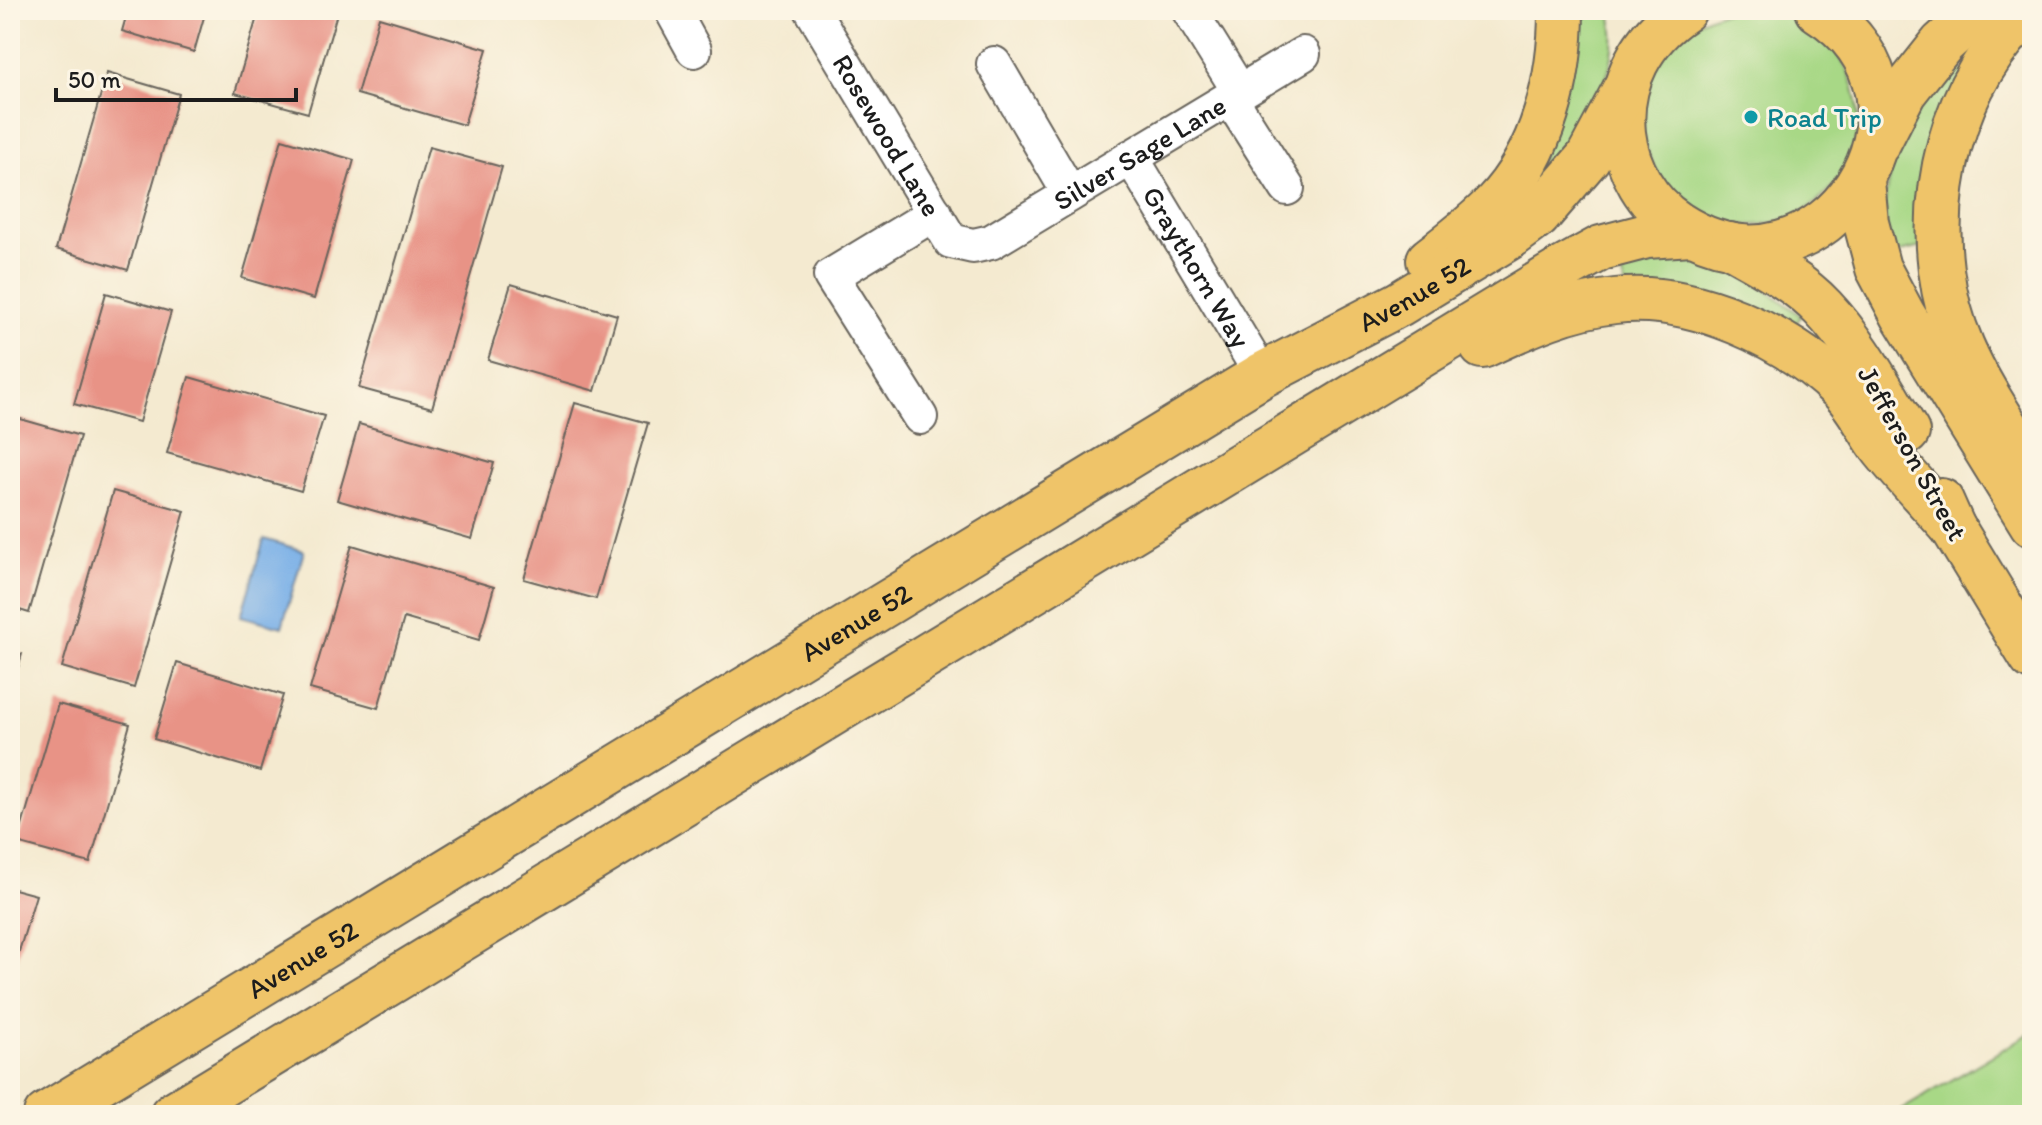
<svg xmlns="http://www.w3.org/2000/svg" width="2042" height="1125" font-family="Itim,sans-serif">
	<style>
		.green { fill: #a8d886; stroke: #627a51; stroke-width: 2 }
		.water { fill: #78afe7; stroke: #4a6682; stroke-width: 2 }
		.building { fill: #e89386 }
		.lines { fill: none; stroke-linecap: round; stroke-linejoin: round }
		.minor-casing { stroke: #68645b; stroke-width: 38 }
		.major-casing { stroke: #68645b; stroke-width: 48 }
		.minor { stroke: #fff; stroke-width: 34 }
		.major { stroke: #efc469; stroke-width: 44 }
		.culture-dot { fill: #0f9aa8; stroke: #fcf5e5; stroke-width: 3 }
		.labels { text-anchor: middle; stroke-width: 6; stroke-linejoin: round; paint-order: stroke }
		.culture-label { font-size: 28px; fill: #0d838f; stroke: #fcf5e5; text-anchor: start }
		.street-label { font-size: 28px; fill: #1c1c1c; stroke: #fcf5e5 }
	</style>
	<rect width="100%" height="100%" fill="#fcf5e5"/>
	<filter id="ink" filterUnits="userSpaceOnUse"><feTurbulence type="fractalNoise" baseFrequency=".0125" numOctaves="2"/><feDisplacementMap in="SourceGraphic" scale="16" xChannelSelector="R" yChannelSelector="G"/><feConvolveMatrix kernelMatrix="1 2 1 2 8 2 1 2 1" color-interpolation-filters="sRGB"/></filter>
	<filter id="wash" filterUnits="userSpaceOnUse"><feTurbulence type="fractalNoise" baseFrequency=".006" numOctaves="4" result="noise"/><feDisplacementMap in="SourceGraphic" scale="32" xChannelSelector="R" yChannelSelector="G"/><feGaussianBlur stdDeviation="1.8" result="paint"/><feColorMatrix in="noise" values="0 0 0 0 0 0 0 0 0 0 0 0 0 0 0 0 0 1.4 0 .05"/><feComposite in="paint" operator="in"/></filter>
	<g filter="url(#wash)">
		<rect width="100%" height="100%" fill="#f4ead0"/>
		<!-- green -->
		<g class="green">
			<circle cx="1750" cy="117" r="108"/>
			<path d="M1577 10H1609C1628 70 1582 125 1554 173L1540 165Z"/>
			<path d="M1951 63 1965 72 1922 247 1895 253C1892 244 1888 233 1886 223 1879 166 1917 106 1951 63Z"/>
			<path d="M1653 254C1720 257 1749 275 1801 316L1792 330 1625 285 1618 265Z"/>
			<path d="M2032 1032V1115H1893Z"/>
		</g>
		<!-- water -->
		<path class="water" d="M264 539 304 551 282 627 241 616Z"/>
		<g id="blocks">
			<!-- building -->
			<g class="building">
				<path d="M128 10H206L194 52 122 31Z"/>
				<path d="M259 10H338L308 113 235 93Z"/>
				<path d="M379 17 487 49 464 125 357 94Z"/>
				<path d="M107 73 179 94 128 270 56 249Z"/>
				<path d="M282 139 354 160 314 299 242 278Z"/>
				<path d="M429 147 502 167 432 408 359 388Z"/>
				<path d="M511 284 617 315 595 391 488 360Z"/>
				<path d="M106 293 171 312 139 422 74 404Z"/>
				<path d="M189 377 324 416 301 491 167 453Z"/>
				<path d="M575 403 648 423 596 599 524 579Z"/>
				<path d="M10 416 80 436 29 613 10 607Z"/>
				<path d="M359 424 494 463 472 539 337 500Z"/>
				<path d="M113 491 185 511 134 688 62 667Z"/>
				<path d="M352 545 494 587 479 640 404 618 378 708 310 689Z"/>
				<path d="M10 650 22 654 11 692H10Z"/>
				<path d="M177 663 283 695 260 771 154 739Z"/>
				<path d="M58 704 130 724 90 863 17 843Z"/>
				<path d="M10 888 36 895 17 958 10 956Z"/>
			</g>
		</g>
	</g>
	<g filter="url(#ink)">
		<use href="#blocks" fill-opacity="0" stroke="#68645b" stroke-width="2"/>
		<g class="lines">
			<!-- minor casing -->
			<g class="minor-casing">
				<g id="minor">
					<path d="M672 10 694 50"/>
					<path id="s1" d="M812 10 951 241 973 246 991 242 1303 54"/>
					<path d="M1189 10 1240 92"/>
					<path d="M994 64 1070 194"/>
					<path d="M1230 98 1287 188"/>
					<path id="s2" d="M1131 157 1262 375"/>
					<path d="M920 417 831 276 935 213"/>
				</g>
			</g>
			<!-- major casing -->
			<g class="major-casing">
				<g id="major">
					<path d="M1684 10C1642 38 1618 82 1623 133 1627 169 1647 204 1678 224 1824 319 1962 99 1818 10"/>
					<path d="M2031 10C2022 19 2013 27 2005 36 1936 119 1919 249 1962 347 1980 389 2008 428 2032 468"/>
					<path d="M1878 143 1904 92 1942 44 1980 10"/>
					<path d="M1862 181 1866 223 1878 268 1903 315 2032 524"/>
					<path d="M1730 245C1762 263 1798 281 1823 308 1857 344 1881 390 1907 432"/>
					<path d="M1429 260C1452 242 1475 225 1495 204 1543 154 1561 78 1561 10"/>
					<path d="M1482 346C1525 326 1567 306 1615 301 1692 292 1788 336 1842 390 1860 408 1869 431 1884 450 1906 477 1930 502 1953 528"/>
					<path d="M1941 501 1953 528 2032 658"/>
					<path id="s3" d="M46 1115 1262 375 1399 304 1511 236 1538 216 1588 158 1625 89"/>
					<path d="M172 1115 1563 269 1601 248 1647 236 1691 233"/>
				</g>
			</g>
			<!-- minor -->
			<use href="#minor" class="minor"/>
			<!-- major -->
			<use href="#major" class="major"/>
		</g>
	</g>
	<!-- markers -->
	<circle class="culture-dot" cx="1751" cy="117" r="8"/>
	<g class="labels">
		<!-- culture labels -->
		<g class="culture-label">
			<text x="1767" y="127">Road Trip</text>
		</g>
		<!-- street labels -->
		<g class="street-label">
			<text dy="10" stroke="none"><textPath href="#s1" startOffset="146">Rosewood Lane</textPath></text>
			<text dy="10" stroke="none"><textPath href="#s1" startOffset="484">Silver Sage Lane</textPath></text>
			<text dy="10" stroke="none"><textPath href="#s2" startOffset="128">Graythorn Way</textPath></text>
			<text dy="10" stroke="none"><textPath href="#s3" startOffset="1596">Avenue 52</textPath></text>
			<text transform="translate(1913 453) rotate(61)" y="10">Jefferson Street</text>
			<text dy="10" stroke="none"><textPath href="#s3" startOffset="948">Avenue 52</textPath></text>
			<text dy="10" stroke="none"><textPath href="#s3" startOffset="300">Avenue 52</textPath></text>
		</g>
	</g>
	<!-- margin -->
	<rect width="2042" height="1125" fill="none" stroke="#fcf5e5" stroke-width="40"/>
	<!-- scale -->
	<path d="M56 88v12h240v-12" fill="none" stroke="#1c1c1c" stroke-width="4"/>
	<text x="68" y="88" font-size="24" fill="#1c1c1c" stroke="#fcf5e5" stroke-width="6" paint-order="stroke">50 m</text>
</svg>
